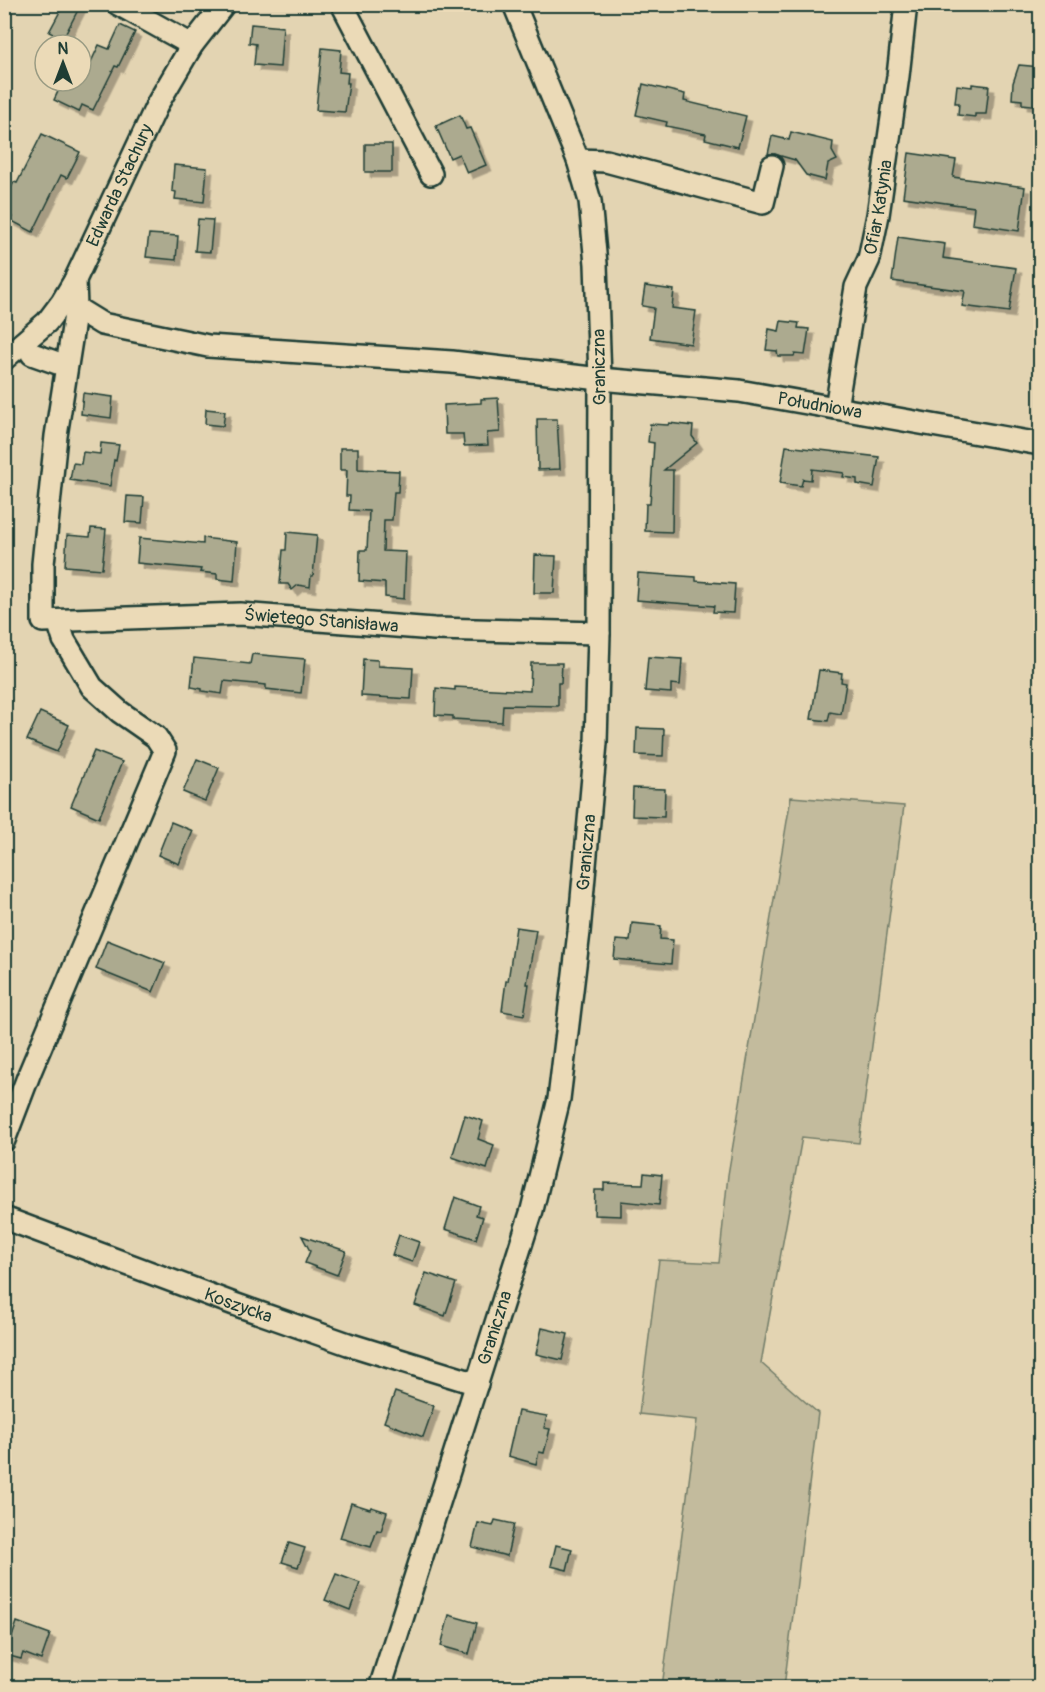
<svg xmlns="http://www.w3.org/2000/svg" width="1045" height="1692" font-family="Pangolin,sans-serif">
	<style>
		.green { fill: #c3bb9d; stroke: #717c68; stroke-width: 1.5 }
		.building { fill: #acaa8f; stroke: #1f3d34; stroke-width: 1.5; filter: url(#shadow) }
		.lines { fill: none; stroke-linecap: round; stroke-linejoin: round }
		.minor-casing { stroke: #1f3d34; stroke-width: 26 }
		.minor { stroke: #ebdab7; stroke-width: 21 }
		.labels { text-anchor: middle; stroke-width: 4.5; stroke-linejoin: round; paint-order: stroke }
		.street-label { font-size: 18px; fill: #1f3d34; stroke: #ebdab7 }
	</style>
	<defs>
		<filter id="shadow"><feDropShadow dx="5.5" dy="5.5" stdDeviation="0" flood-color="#0004"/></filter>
	</defs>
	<rect width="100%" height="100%" fill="#e3d4b2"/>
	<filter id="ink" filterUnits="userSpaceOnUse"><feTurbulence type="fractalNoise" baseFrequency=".0167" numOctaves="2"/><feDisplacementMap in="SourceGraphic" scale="12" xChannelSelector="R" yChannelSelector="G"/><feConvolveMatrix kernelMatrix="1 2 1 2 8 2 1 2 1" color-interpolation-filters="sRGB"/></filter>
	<g filter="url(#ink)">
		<!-- green -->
		<path class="green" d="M791 797 904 806 859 1143 802 1137 761 1363 818 1413 784 1687H662L697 1420 639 1414 659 1260 719 1263 728 1175Z"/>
		<!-- building -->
		<g class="building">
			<path d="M64 4H81L63 39 49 32Z"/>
			<path d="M251 24 283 27 280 67 254 65 256 44 249 43Z"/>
			<path d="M120 25 135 32 118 67 115 66 93 110 82 105 79 112 54 100 63 81H82L99 45 109 49Z"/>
			<path d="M322 48 341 50 339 72 348 73 347 83H349L345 112 316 110Z"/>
			<path d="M1019 65 1041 67V106L1022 104V100L1012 99 1013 83Z"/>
			<path d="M643 84 685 94 684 101 746 116 738 147 705 139 706 134 666 126 667 122 636 115Z"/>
			<path d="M972 84 989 86 986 114H975V117L958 115 959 103H955L957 85 972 87Z"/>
			<path d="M460 115 466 129 470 128 486 165 467 173 459 154 450 158 436 126Z"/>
			<path d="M791 132 833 142 832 151 837 160 828 164 825 180 806 175 795 160 774 154H768L772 136 789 140Z"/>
			<path d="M42 134 80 152 67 178 61 175 33 232 10 220 12 217 4 213V201L14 182 17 183Z"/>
			<rect x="365" y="144" width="27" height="28"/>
			<path d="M909 153 956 160 953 177 1025 187 1019 231 972 224 974 207 903 197Z"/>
			<path d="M174 165 207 168 204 202 175 199 176 192 172 191Z"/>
			<path d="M198 219 213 220 210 252 195 251Z"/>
			<path d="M149 234 178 236 176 260 146 257Z"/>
			<path d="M898 237 945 244 943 258 1016 268 1009 312 962 306 965 291 892 281Z"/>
			<path d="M645 286 674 290 672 308 696 311 691 344 650 338 654 308 642 306Z"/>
			<path d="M781 321 799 323 798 328 809 329 805 355 795 354 794 356H778L777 351 766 350 769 329 779 331Z"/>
			<path d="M83 393 113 397 111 418 81 414Z"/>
			<path d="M498 398 500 432 487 433 488 445 464 446 463 434H445L444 405 481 403V399Z"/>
			<path d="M206 409 225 411 223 426 205 424Z"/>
			<path d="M537 419H557L560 469 538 470Z"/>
			<path d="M669 423 693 426 692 436 697 443 664 470H673L672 532 645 531 646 504H650L654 443 648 442 650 424 668 425Z"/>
			<path d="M101 443 119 445 116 461 114 460 110 486 70 480 73 463 81 464 83 452 100 454Z"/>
			<path d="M786 446 879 457 874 487 857 484V479L843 477 844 473 812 469 811 480 803 479 801 486 780 483Z"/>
			<path d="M340 448H358V469L399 471 398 492H394L392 520H384L383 551 406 552 404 599 385 597V583L359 581 360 550H367L369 511 349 510 350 496H346L347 470H340Z"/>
			<path d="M127 496 144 497 142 523 125 522Z"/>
			<path d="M91 528 106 529 102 569 65 566 67 535 90 537Z"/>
			<path d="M287 532 317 535 313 576H311L310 587 298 585 292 590 288 584H280L283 550H286Z"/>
			<path d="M139 538 203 544V538L237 542 234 581 217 579V574L200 572 201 569 137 563Z"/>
			<path d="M535 555 556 556 554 593H534Z"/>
			<path d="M638 573 696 577V581L735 584 733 613 713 612 714 606 636 600Z"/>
			<path d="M252 654 305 659 301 693 266 689V685L224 681 222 694 202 691V689L191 687 194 658 250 664Z"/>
			<path d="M648 657 682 659 680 685 671 684V693L645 691Z"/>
			<path d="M363 659 378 660V666L413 668 411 699 361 696Z"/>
			<path d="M531 663H562L561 683H558V706L503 705 502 722 453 719V716L435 715 436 688 455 690V687L530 691Z"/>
			<path d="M819 670 842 673 841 682 846 683 841 714 830 712 828 721 811 719Z"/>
			<path d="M40 712 69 725 57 752 27 740Z"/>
			<path d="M637 728 664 729 663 756 636 755Z"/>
			<path d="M94 751 122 762 99 818 71 806Z"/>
			<path d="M197 759 219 768 205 801 183 792Z"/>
			<path d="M633 788 665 789 664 817 632 816Z"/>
			<path d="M171 822 193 831 179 864 158 855Z"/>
			<path d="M632 923 661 926 660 939 673 940 671 964 614 959 616 940 630 941Z"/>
			<path d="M516 927 536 930 527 984H529L524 1015 502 1011 506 981H508Z"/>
			<path d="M107 940 165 963 153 992 96 969Z"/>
			<path d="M465 1115 483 1121 478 1139 494 1145 487 1169 452 1157Z"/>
			<path d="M644 1173 662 1175 659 1205 621 1201V1216L594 1215 595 1190H604V1183L643 1184Z"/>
			<path d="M455 1197 479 1206 476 1215 483 1217 476 1239 445 1229Z"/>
			<path d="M399 1235 419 1242 412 1262 392 1255Z"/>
			<path d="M302 1236 346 1251 337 1275 305 1263 310 1251Z"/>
			<path d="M426 1273 456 1283 445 1316 415 1305Z"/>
			<path d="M542 1328 568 1334 562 1360 536 1354Z"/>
			<path d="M395 1392 434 1406 423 1437 384 1422Z"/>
			<path d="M518 1411 547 1416 544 1428 550 1429 544 1453 539 1452 536 1464 508 1456Z"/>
			<path d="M351 1503 370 1509 371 1507 387 1512 381 1531 377 1530 371 1547 340 1538Z"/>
			<path d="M495 1520 514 1524 507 1556 472 1547 478 1523 493 1526Z"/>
			<path d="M289 1543 305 1548 298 1567 282 1562Z"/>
			<path d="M556 1545 572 1549 567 1570 551 1566Z"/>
			<path d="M336 1574 360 1583 350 1610 325 1600Z"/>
			<path d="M449 1615 477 1623 469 1654 441 1646Z"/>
			<path d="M17 1622 50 1634 41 1660 23 1653 21 1659 6 1655Z"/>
		</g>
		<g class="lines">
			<!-- minor casing -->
			<g class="minor-casing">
				<g id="minor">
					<path d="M118 4 192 45"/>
					<path d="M342 4 431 174"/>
					<path d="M578 160 606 161 763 203 772 166"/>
					<path id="s1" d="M75 280 76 308 56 436 43 564V621L240 614 434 629 599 633"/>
					<path id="s2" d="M76 308 102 324 208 346 452 362 600 379 739 391 1040 444"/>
					<path d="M32 354 66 366"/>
					<path id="s3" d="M4 359 47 322 62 302 75 280 158 103 192 45 224 4"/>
					<path id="s4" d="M836 408 856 287 869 259 878 215 898 76 906 4"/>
					<path d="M4 1140 30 1072 165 751 156 737 120 712 92 687 64 640 58 621"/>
					<path id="s5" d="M4 1218 234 1304 348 1344 477 1384"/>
					<path id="s6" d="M380 1688 532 1210 559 1099 579 932 596 743 599 633 600 379 596 264 590 201 578 160 514 4"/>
				</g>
			</g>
			<!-- minor -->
			<use href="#minor" class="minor"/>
		</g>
	</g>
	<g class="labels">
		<!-- street labels -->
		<g class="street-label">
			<text dy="6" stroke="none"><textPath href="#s3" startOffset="212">Edwarda Stachury</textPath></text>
			<text dy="6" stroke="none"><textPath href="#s4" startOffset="206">Ofiar Katynia</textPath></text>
			<text transform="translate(599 367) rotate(-91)" y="6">Graniczna</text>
			<text dy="6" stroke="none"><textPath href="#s2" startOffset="754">Południowa</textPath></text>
			<text dy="6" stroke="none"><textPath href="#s1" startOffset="622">Świętego Stanisława</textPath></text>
			<text dy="6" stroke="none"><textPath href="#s6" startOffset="864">Graniczna</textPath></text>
			<text dy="6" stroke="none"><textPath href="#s5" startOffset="250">Koszycka</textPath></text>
			<text dy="6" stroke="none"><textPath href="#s6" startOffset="378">Graniczna</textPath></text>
		</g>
	</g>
	<!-- margin -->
	<rect width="1045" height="1692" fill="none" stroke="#ebdab7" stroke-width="24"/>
	<rect x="12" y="12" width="1021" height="1668" fill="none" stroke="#1f3d34" stroke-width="2" filter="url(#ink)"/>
	<!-- north arrow -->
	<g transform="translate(63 63)"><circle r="28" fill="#ebdab7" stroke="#999b83" stroke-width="1.5"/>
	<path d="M0-4.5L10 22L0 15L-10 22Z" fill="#1f3d34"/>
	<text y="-9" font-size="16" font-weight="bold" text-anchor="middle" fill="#1f3d34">N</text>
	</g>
</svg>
